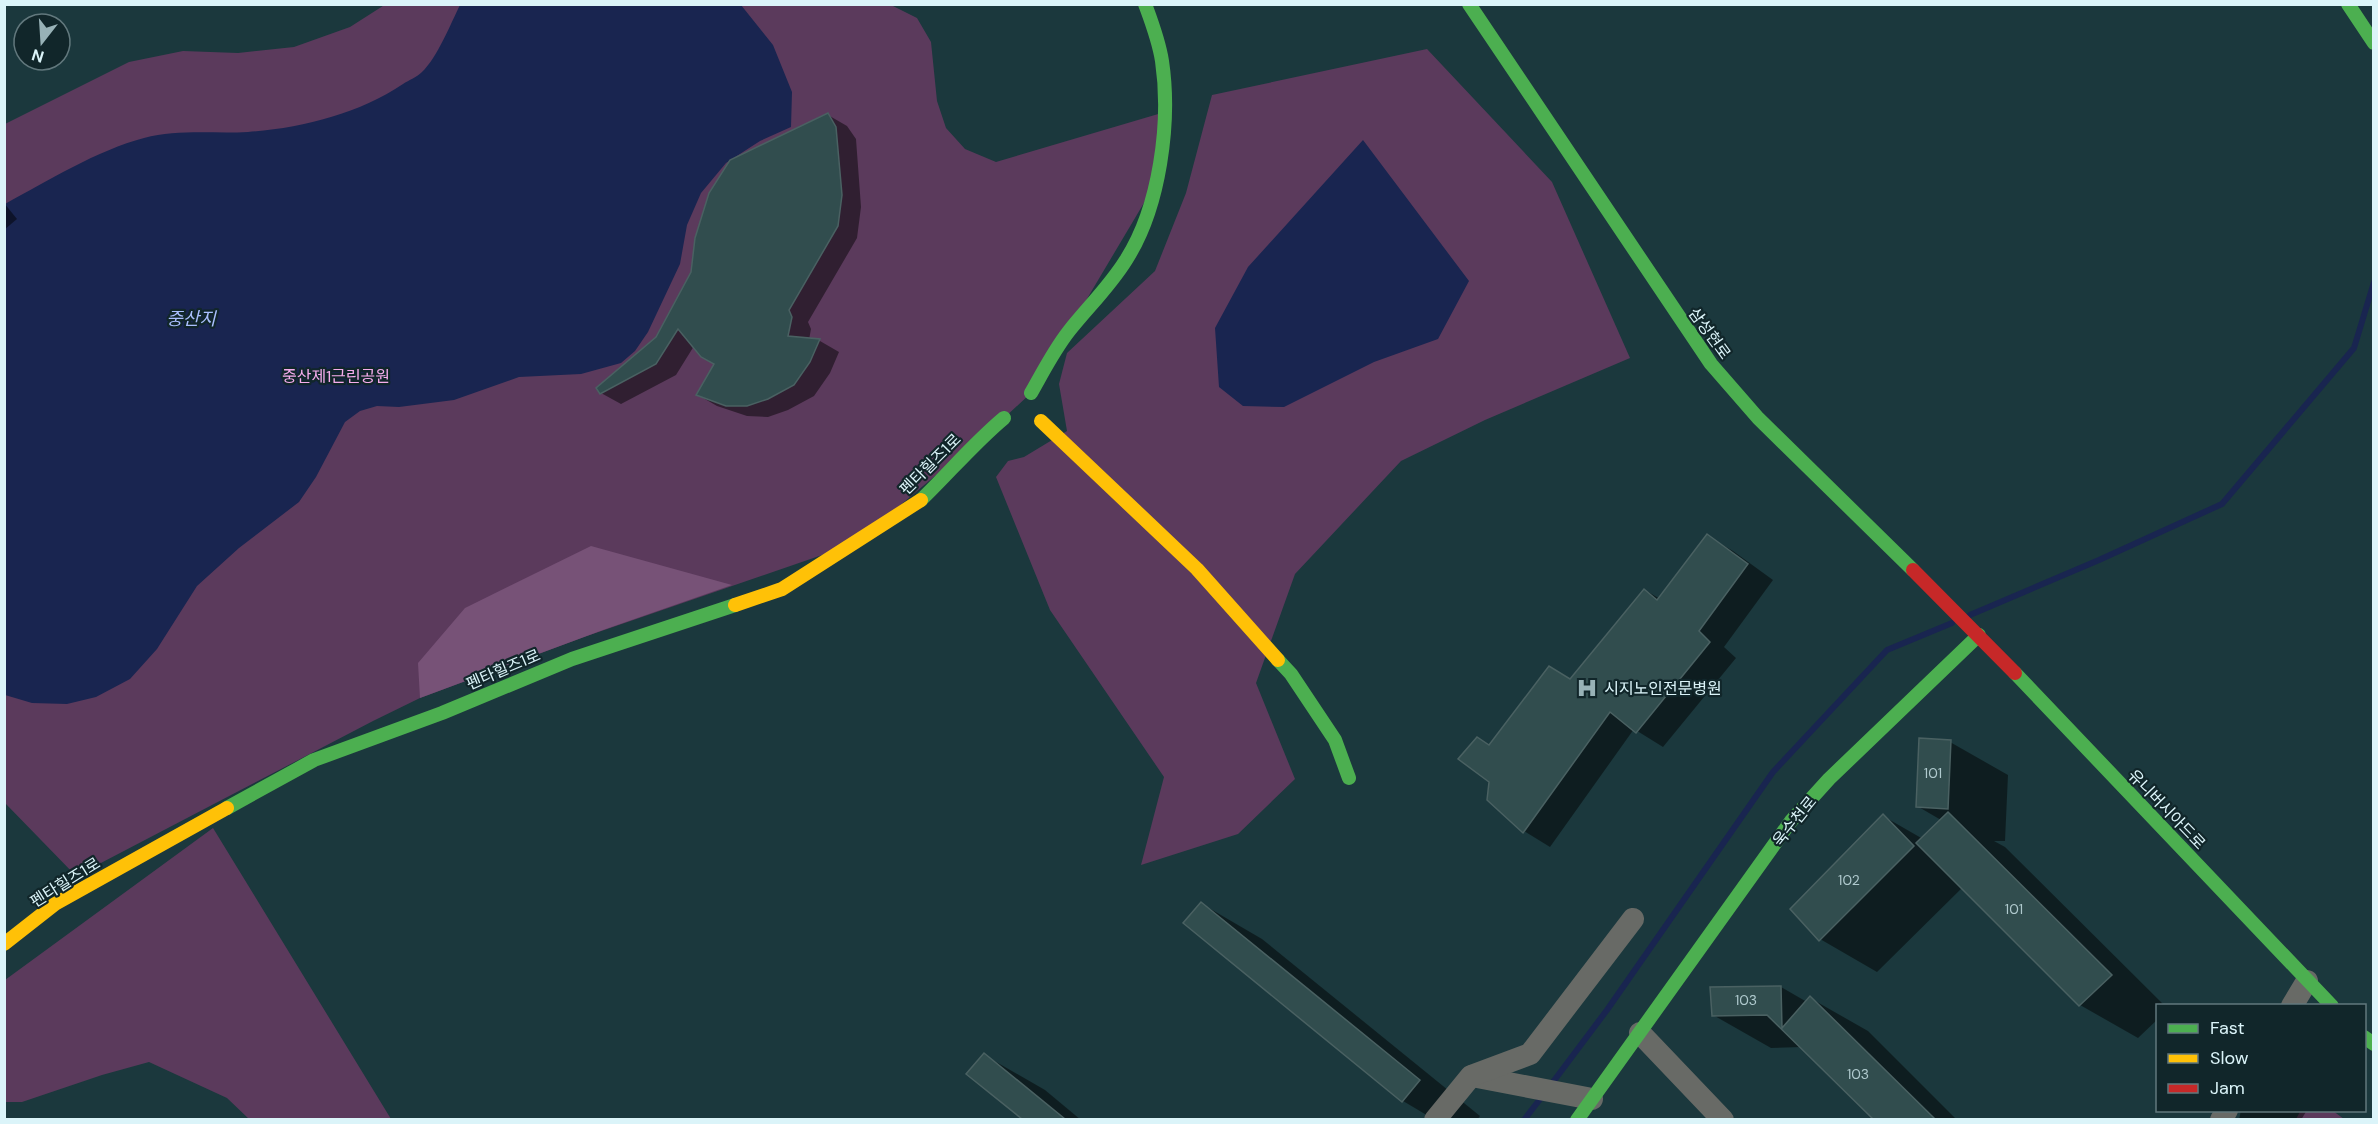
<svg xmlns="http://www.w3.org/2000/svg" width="2378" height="1124" font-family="'DM Sans','Noto Sans KR',sans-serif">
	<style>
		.green { fill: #5b3a5c }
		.forest { fill: #775277 }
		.water { fill: #192550 }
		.shadow { fill: #0007 }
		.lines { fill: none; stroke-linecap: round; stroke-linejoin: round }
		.stream { stroke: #192550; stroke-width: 6 }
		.building { fill: #314d4e; stroke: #4a6162; stroke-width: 1.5 }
		.street { stroke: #686a66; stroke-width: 22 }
		.fast { stroke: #4caf50; stroke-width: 14 }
		.slow { stroke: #ffc107; stroke-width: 14 }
		.jam { stroke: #c62828; stroke-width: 14 }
		.labels { text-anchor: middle; stroke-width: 4.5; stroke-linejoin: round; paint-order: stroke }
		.number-label { font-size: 14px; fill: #b0cace }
		.street-label { font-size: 16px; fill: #dbf4f9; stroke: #11262a }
		.park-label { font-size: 16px; fill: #f5aded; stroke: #11262a }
		.poi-label { font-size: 16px; fill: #dbf4f9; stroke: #11262a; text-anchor: start }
		.water-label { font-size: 18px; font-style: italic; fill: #aabffe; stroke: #11262a }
	</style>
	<rect width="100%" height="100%" fill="#1b383d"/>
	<!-- green -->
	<g class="green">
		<path d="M386 4 891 5 917 18 931 42 937 101 946 128 965 149 996 162 1165 112 1157 181 1031 393 1004 418 854 544 584 637 420 698 373 721 76 876 5 803V124L129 62 183 51 238 53 294 47 350 27Z"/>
		<path d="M1427 49 1552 182 1630 358 1485 420 1401 461 1295 574 1256 683 1295 779 1238 834 1141 865 1164 777 1050 610 996 477 1008 461 1024 457 1067 431 1059 384 1067 353 1155 271 1186 193 1212 95Z"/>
		<path d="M213 828 391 1119H249L227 1098 149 1062 102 1075 22 1102H5V980Z"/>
		<path d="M2301 1110 2333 1111 2344 1119H2296Z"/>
	</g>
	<!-- forest -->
	<path class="forest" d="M591 546 732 585 603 630 420 698 418 663 465 608Z"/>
	<!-- water -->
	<g class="water">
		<path d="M460 5H741L773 45 792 92 791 127 760 141 726 163 701 193 687 225 680 264 648 332 635 351 621 363 581 374 519 377 454 400 399 407 377 406 360 411 345 422 316 477 299 502 239 548 197 586 157 649 130 679 96 697 67 704 32 703 5 695V204C47 181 98 150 144 138 178 129 214 134 248 132 302 128 358 114 403 84 409 80 417 77 422 72 437 58 451 23 460 5Z"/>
		<path d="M1363 140 1469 281 1438 339 1374 362 1284 407 1243 406 1219 387 1215 328 1248 267Z"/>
	</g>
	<!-- shadow -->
	<g class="shadow">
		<path d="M828 115 847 126 856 139 861 207 857 238 808 322 811 329 809 340 820 341 839 352 830 373 814 396 788 410 768 417 747 416 717 406 698 395 716 364 694 346 676 375 621 404 601 393 657 338Z"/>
		<path d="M4 203 17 219 4 230Z"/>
		<path d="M1707 536 1733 551 1773 580 1724 647 1736 658 1663 747 1634 729 1550 847 1524 831 1488 800 1490 746 1571 681 1645 590 1660 599Z"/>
		<path d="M1950 742 2008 775 2005 841H1994L2005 847 2165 1006H2158V1019L2138 1038 2080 1005 1963 887 1877 972 1820 939 1883 816 1923 839 1941 820 1917 806Z"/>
		<path d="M1202 904 1262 939 1480 1116 1477 1120H1435L1403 1101 1185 923Z"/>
		<path d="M1781 987 1807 1002 1810 998 1868 1031 1957 1120H1875L1802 1047 1771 1048 1713 1015Z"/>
		<path d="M984 1055 1045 1090 1081 1120H1024L968 1074Z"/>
		<path d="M2241 1110H2307L2301 1120H2239Z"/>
	</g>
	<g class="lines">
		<!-- stream -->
		<g class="stream">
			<path d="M1970 615 2099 560 2222 504 2354 348 2374 282"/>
			<path d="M1550 1086 1607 1010 1773 772 1887 650 1952 623"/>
			<path d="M1524 1120 1544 1094"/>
		</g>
	</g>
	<!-- building -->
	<g class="building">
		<path d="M828 113 836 127 842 195 838 226 789 310 792 317 788 336 820 339 810 362 794 385 768 399 747 406H726L696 395 714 364 701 357 678 329 656 364 600 394 596 388 656 337 691 272 695 238 709 193 730 160Z"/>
		<path d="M1707 534 1748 564 1699 631 1710 642 1636 733 1610 712 1523 833 1487 800 1489 782 1458 759 1477 737 1489 745 1549 666 1570 679 1644 589 1657 600Z"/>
		<path d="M1919 738 1951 740 1948 809 1916 807Z"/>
		<path d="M1948 812 2112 975 2079 1006 1916 843Z"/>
		<path d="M1883 814 1914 846 1819 941 1790 909Z"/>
		<path d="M1201 902 1420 1080 1402 1102 1183 923Z"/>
		<path d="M1781 986 1782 1028 1810 996 1935 1119H1873L1767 1015 1712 1016 1710 987Z"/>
		<path d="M984 1053 1065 1119H1022L966 1074Z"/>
	</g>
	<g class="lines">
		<!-- street -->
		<g class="street">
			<path d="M2292 1006 2307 981"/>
			<path d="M1640 1033 1723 1120"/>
			<path d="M1472 1076 1592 1099"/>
			<path d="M1435 1120 1471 1076 1530 1054 1633 919"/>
			<path d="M2221 1120 2227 1110"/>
		</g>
		<!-- fast -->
		<g class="fast">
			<path d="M1469 4 1711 364 1758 418 1913 570"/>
			<path d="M2348 4 2374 43"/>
			<path d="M1031 393C1043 372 1054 350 1069 331 1088 307 1110 286 1126 260 1160 207 1171 122 1162 61 1159 41 1152 23 1145 4"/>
			<path d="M921 500C949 473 974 443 1004 418"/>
			<path d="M1278 660 1291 674 1335 740 1349 778"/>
			<path d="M2015 673 2332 1006"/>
			<path d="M227 808 314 760 442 713 572 659 735 605"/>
			<path d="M2364 1037 2374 1044"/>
			<path d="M1577 1120 1791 821 1829 779 1979 635"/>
		</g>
		<!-- slow -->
		<g class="slow">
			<path d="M1041 421 1197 569 1278 660"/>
			<path d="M735 605 782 589 921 500"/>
			<path d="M4 944 55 904 227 808"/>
		</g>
		<!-- jam -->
		<path class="jam" d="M1913 570 2015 673"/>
	</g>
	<!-- icons -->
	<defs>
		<g id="hospital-bare" transform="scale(1.62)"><path d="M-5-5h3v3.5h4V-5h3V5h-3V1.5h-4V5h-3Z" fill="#98b2b7" stroke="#11262a" stroke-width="2.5" paint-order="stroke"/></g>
	</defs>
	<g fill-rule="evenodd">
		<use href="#hospital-bare" x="1587" y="688"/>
	</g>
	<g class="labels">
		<!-- number labels -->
		<g class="number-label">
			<text x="1933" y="778">101</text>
			<text x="1849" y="885">102</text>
			<text x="2014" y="914">101</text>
			<text x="1746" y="1005">103</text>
			<text x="1858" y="1079">103</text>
		</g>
		<!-- street labels -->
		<g class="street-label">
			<text transform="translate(1710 333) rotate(54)" y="6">삼성현로</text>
			<text transform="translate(930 464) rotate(-45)" y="6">펜타힐즈1로</text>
			<text transform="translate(503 669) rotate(-23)" y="6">펜타힐즈1로</text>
			<text transform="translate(2167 809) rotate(46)" y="6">유니버시아드로</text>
			<text transform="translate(1794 821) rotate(-51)" y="6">욱수천로</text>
			<text transform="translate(65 882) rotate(-32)" y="6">펜타힐즈1로</text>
		</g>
		<!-- park labels -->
		<g class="park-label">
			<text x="336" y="382">중산제1근린공원</text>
		</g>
		<!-- poi labels -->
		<g class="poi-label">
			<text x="1604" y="694">시지노인전문병원</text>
		</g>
		<!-- water labels -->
		<g class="water-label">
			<text x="191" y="325">중산지</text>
		</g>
	</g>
	<!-- border -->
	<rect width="2378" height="1124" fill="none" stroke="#dbf4f9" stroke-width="12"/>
	<!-- legend -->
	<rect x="2156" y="1004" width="210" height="108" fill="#11262a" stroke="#62787d" stroke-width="1.5"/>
	<rect x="2168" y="1024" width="30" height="9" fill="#4caf50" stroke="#62787d" stroke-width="1.5"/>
	<text x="2210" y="1034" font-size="18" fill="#dbf4f9">Fast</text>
	<rect x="2168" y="1054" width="30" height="9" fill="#ffc107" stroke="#62787d" stroke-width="1.5"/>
	<text x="2210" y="1064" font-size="18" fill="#dbf4f9">Slow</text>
	<rect x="2168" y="1084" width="30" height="9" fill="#c62828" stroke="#62787d" stroke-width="1.5"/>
	<text x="2210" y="1094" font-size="18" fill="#dbf4f9">Jam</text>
	<!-- north arrow -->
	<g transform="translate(42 42) rotate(197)"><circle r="28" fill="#11262a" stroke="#62787d" stroke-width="1.5"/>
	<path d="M0-4.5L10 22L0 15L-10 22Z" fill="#98b2b7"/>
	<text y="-9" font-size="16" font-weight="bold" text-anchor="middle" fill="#dbf4f9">N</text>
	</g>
</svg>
